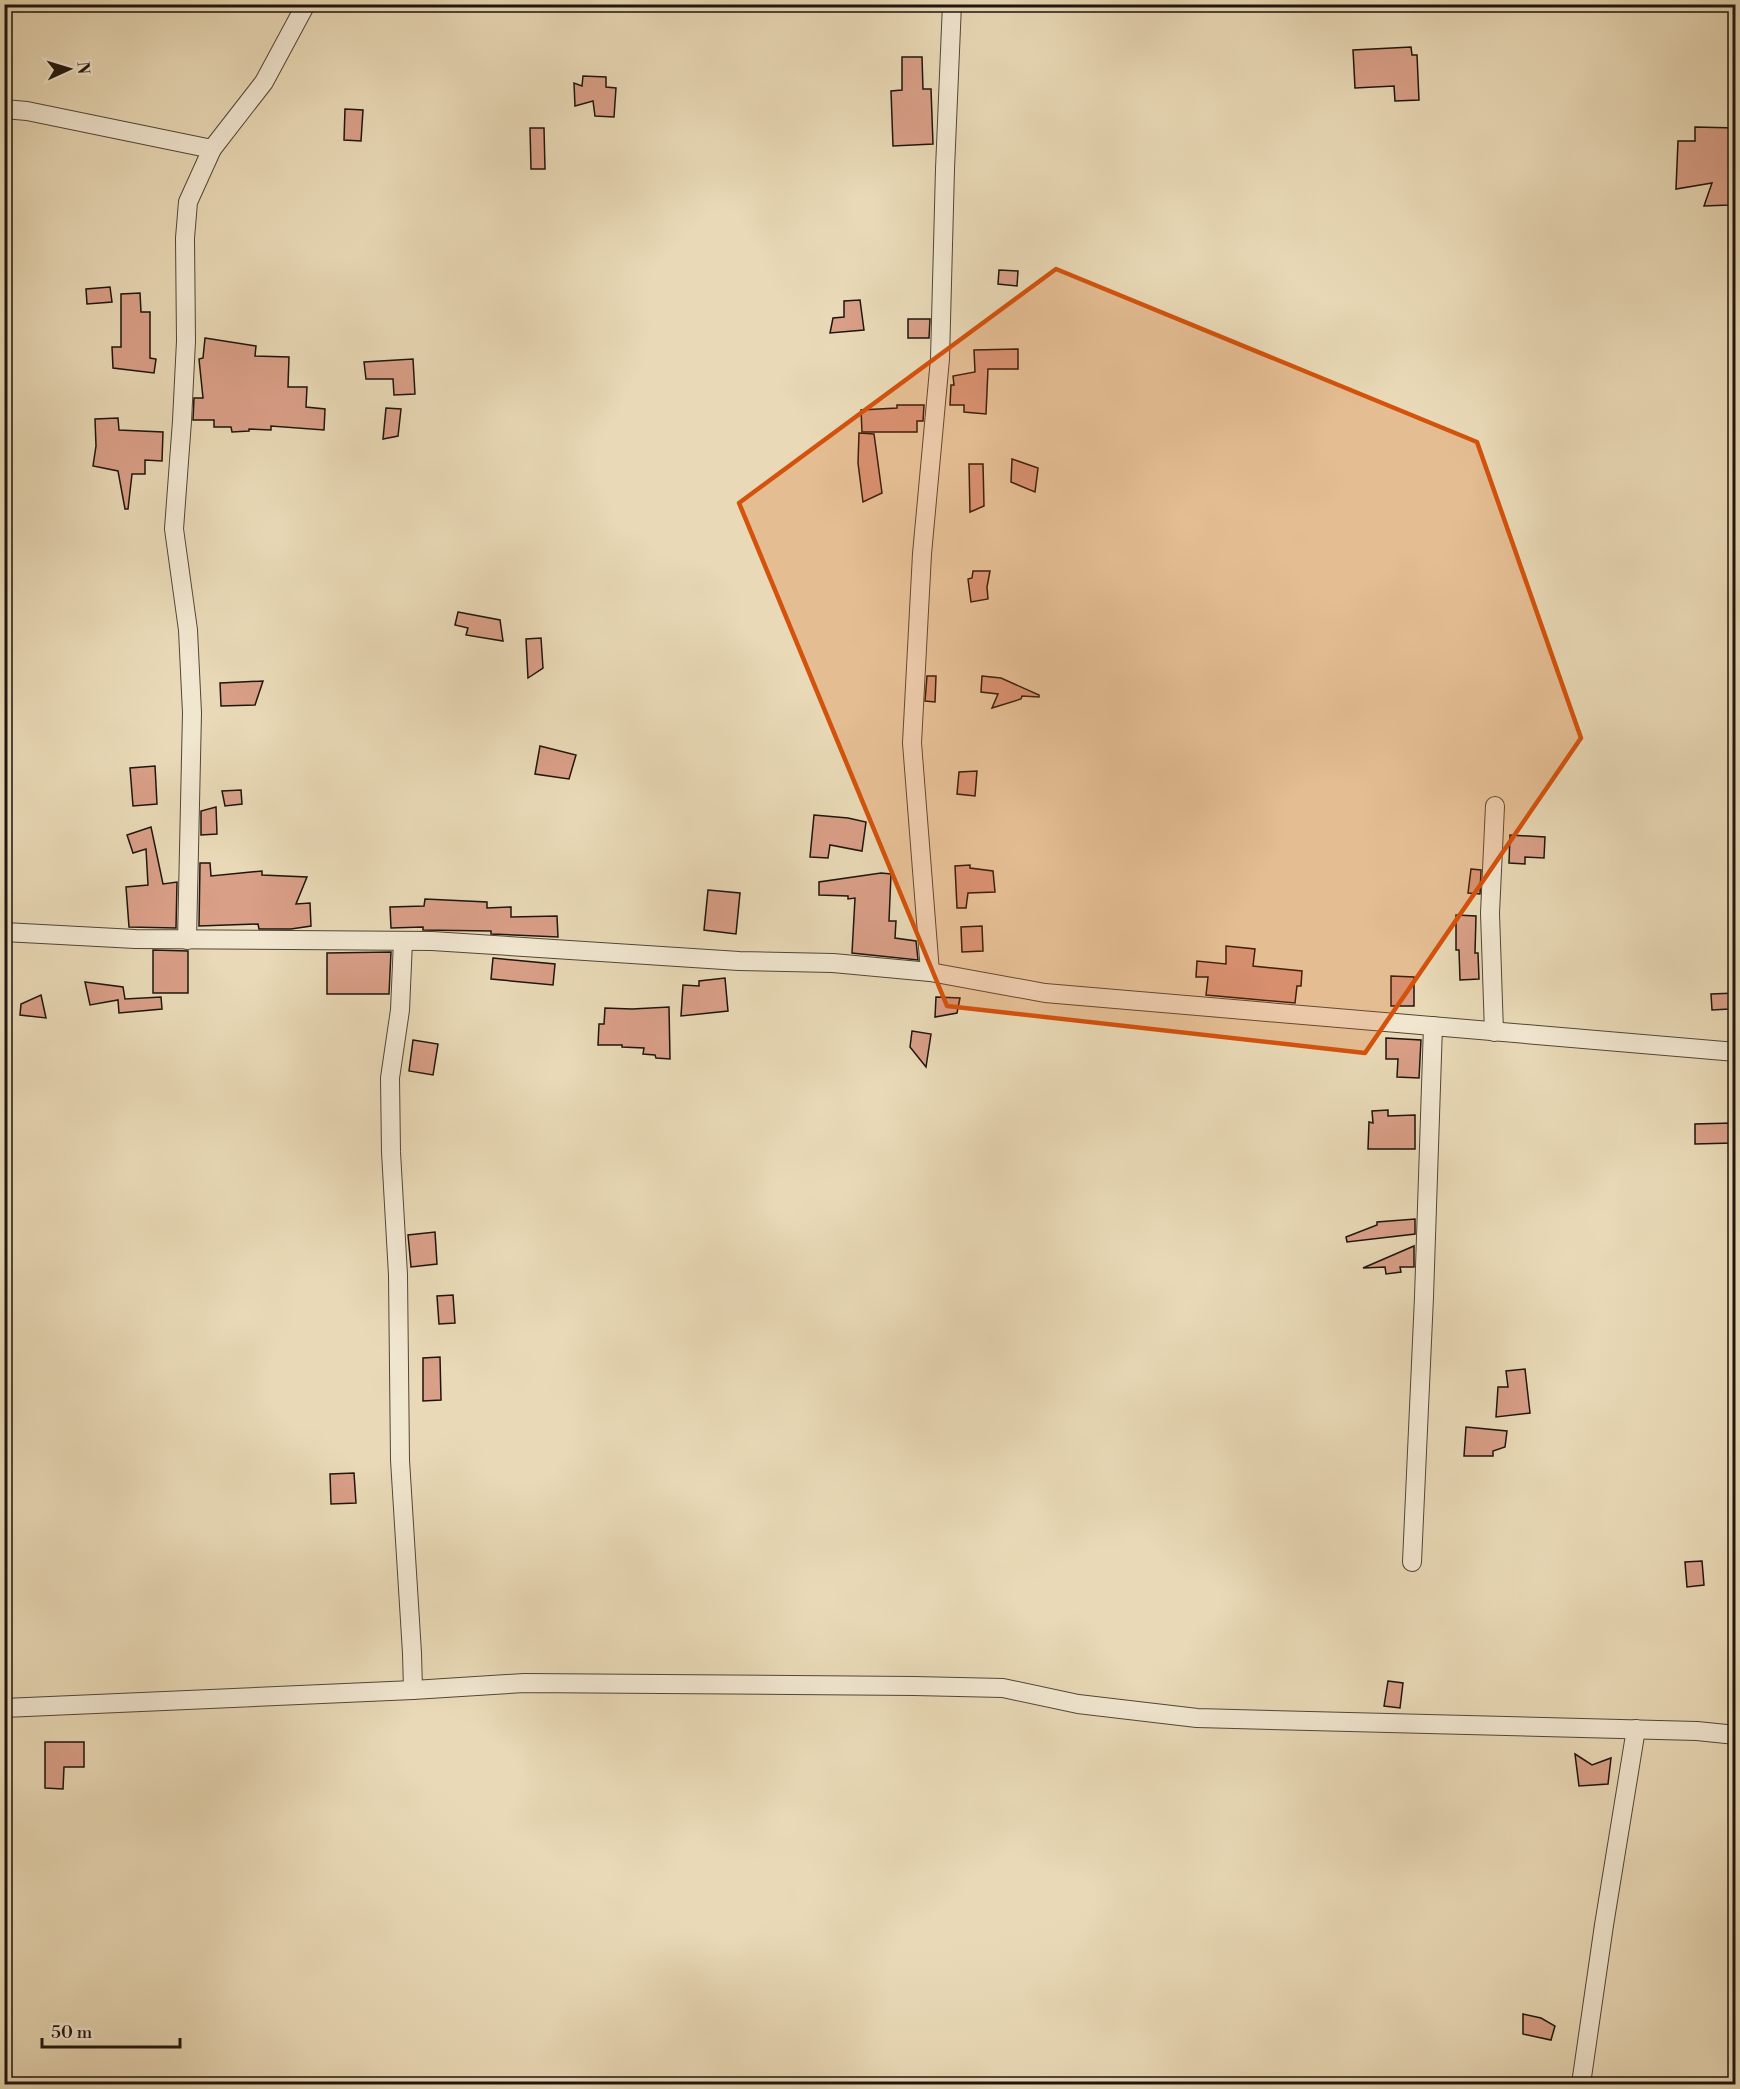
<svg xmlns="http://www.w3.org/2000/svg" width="1740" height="2089" font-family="'Libre Bodoni',serif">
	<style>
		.building { fill: #d99f87; stroke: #1e150d; stroke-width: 1.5 }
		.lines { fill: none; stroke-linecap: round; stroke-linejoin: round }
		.minor-casing { stroke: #514637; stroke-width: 20 }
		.minor { stroke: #f1e6d0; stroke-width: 18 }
		.marked { fill: #d4520c; fill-opacity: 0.2; stroke: #d4520c; stroke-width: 4.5; stroke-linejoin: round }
	</style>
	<rect width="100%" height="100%" fill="#e9d9b6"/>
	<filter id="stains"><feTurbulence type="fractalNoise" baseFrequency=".00333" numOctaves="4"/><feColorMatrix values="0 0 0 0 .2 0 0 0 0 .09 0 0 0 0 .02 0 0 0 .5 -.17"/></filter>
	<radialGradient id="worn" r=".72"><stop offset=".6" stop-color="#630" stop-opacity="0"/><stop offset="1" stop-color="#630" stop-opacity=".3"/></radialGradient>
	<!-- building -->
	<g class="building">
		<path d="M1411 47 1412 55H1417L1419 100 1395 101 1394 86 1355 88 1353 50Z"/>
		<path d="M902 57H922L923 89H931L933 144 893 146 891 91 902 90Z"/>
		<path d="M583 76 606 77V87L616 88 614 117 595 116 593 101 575 106 574 83 582 86Z"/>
		<path d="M345 109 363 110 361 141 344 140Z"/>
		<path d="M1695 127 1736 128V161L1729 205 1704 206 1712 183 1676 189 1678 141H1695Z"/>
		<path d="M530 128H544L545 169H531Z"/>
		<path d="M999 270 1018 271 1017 286 998 284Z"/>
		<path d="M110 287 112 302 87 304 86 289Z"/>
		<path d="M140 293 141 312H150V358L156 359 154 373 113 368 112 347H121V294Z"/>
		<path d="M860 300 864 330 830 333 833 318 844 317V301Z"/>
		<path d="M908 319H930L929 338H908Z"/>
		<path d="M205 338 256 346 255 356 289 357 288 387H307L306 407 325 409 324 430 271 426V430L249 429V431L232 432 231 427H214V420H193L194 398H203L199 359 203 358Z"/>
		<path d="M1018 349V369H988L986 414 964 412V405H950L951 385H954L953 376 975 372 974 350Z"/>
		<path d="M413 359 415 394 394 395 393 379H366L364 362Z"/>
		<path d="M897 405H924L923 421H917V432H862L861 410 897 408Z"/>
		<path d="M386 408 401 409 398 436 383 439Z"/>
		<path d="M118 418 119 430 163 432 162 461 145 460V474H132L128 509H125L118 471 93 466 96 446 95 419Z"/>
		<path d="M859 433 874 434 882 493 863 502 858 463Z"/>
		<path d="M1012 459 1038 468 1035 492 1011 482Z"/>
		<path d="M969 464H983L984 506 970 512Z"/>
		<path d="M973 571H990L987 587 988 599 971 602 968 579 972 578Z"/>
		<path d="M458 612 500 620 503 641 466 635 468 628 455 625Z"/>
		<path d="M541 638 543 668 528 678 526 639Z"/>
		<path d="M927 676H936L935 702 925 701Z"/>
		<path d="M982 676 1001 678 1039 695V697L1022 696 1021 699 992 708 998 694 981 692Z"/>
		<path d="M263 681 255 705 221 706 220 683Z"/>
		<path d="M540 746 576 755 569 779 535 774Z"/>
		<path d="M155 766 157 804 133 806 130 768Z"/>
		<path d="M977 771 975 796 957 794 959 772Z"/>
		<path d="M241 790 242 804 225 806 222 791Z"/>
		<path d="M216 807 217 834 201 835V811Z"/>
		<path d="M814 815 848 818 866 822 862 851 830 845 828 858 810 857Z"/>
		<path d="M151 827 163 884 177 882 176 928 129 927 126 887 148 885 146 849 133 853 127 835Z"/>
		<path d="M1510 835 1545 837 1544 858 1525 857V864L1509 863Z"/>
		<path d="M200 863H210L211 876 262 871V875L307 877 296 904 310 903 311 926 291 929H259L258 924 199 926Z"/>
		<path d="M970 865V868L993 871 995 892 968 893 966 908H957L955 866Z"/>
		<path d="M1471 869 1481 870 1480 894 1468 893Z"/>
		<path d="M881 873 891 874 889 921H896L895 938 916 941 918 960 852 953 855 898 848 899V896L819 895V882Z"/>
		<path d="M708 890 740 893 736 934 704 930Z"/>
		<path d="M425 899 487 902V908L511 907V917L557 916 558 937 491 934V931L423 930V927L391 928 390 907 424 906Z"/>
		<path d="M1456 915 1476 916 1475 953H1478L1479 979 1460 980 1459 950H1456Z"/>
		<path d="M982 926 983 951 962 952 961 927Z"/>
		<path d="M1226 946 1255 949 1253 966 1302 971 1301 986H1297L1295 1003 1206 995 1208 977H1196L1197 961 1226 964Z"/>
		<path d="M153 950 188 951V993H153Z"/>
		<path d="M391 952 389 994H327V953Z"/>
		<path d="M493 958 555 964 553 985 491 979Z"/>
		<path d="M1391 976 1414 977V1006H1391Z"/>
		<path d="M725 978 728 1011 681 1016 683 985 699 986V981Z"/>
		<path d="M85 982 123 987 125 999 161 997 162 1009 119 1013 118 1000 90 1005Z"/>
		<path d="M1736 993V1006L1729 1007V1009L1712 1010 1711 994Z"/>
		<path d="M41 995 46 1018 20 1015 21 1004Z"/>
		<path d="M936 997 960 998 957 1013 935 1017Z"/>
		<path d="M669 1007 670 1059 656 1058 655 1055 643 1054 644 1048 622 1047V1045H598L599 1024H604L605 1008 632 1009Z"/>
		<path d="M912 1031 931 1034 926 1067 910 1047Z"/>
		<path d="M1386 1038 1421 1040 1419 1078 1397 1077 1398 1059H1386Z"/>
		<path d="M413 1040 438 1044 433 1075 409 1071Z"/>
		<path d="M1388 1110V1116L1415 1115V1149H1368L1369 1122 1373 1123 1372 1111Z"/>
		<path d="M1732 1123 1733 1143 1695 1144V1124Z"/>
		<path d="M1415 1219V1234L1347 1242 1346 1237 1377 1225V1222Z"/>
		<path d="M435 1232 437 1264 411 1267 408 1235Z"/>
		<path d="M1414 1246V1267H1400L1401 1272 1386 1274 1385 1267 1363 1268Z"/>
		<path d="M453 1295 455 1323 439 1324 437 1296Z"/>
		<path d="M440 1357 441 1400 423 1401V1358Z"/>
		<path d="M1525 1369 1530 1413 1496 1417 1498 1387H1508L1506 1371Z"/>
		<path d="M1466 1427 1507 1431 1505 1447 1493 1451V1456H1464Z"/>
		<path d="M354 1473 356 1503 331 1504 330 1474Z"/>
		<path d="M1702 1561 1704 1585 1687 1587 1685 1562Z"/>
		<path d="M1388 1681 1403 1683 1400 1708 1384 1706Z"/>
		<path d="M45 1742H84V1767H64L63 1789 45 1788Z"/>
		<path d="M1575 1754 1592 1765 1611 1758 1608 1784 1579 1786Z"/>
		<path d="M1523 2014 1541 2018 1555 2026 1551 2040 1523 2034Z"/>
	</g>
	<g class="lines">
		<!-- minor casing -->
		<g class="minor-casing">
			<g id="minor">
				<path d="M4 109 27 111 212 149"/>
				<path d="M4 932 135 939 432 941 739 961 833 963 930 972 1045 993 1736 1052"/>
				<path d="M187 940 192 713 188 630 174 529 182 421 186 341 185 238 188 202 212 149 264 82 306 4"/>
				<path d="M403 941 400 1010 390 1078 391 1152 398 1275 400 1460 412 1653 413 1690"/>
				<path d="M930 972 912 743 922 554 940 359 945 169 952 4"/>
				<path d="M1494 1032 1490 913 1495 806"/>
				<path d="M1412 1562 1424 1297 1433 1026"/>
				<path d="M4 1708 413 1690 524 1683 914 1686 1003 1688 1078 1704 1197 1718 1697 1731 1736 1735"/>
				<path d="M1581 2084 1604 1925 1636 1729"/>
			</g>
		</g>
		<!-- minor -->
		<use href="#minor" class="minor"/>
	</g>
	<!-- marked area -->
	<path class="marked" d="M1056 269 1477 442 1581 738 1365 1053 947 1006 739 503Z"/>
	<!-- margin -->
	<rect width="1740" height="2089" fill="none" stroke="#e9d9b6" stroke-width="24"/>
	<rect x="6" y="6" width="1728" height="2077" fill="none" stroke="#1e150d" stroke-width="3"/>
	<rect x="12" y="12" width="1716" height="2065" fill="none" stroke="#1e150d" stroke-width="1.5"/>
	<!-- north arrow -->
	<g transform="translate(69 69) rotate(86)" stroke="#f1e6d0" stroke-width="4.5" paint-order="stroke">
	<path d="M0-4.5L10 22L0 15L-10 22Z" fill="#1e150d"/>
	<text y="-9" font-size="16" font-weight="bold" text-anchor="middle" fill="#1e150d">N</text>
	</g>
	<!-- scale -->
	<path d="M42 2038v9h138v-9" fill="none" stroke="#1e150d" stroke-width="3"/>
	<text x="51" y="2038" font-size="18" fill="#1e150d" stroke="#f1e6d0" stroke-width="4.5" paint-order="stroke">50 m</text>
	<rect width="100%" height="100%" filter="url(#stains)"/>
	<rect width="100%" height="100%" fill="url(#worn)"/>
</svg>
